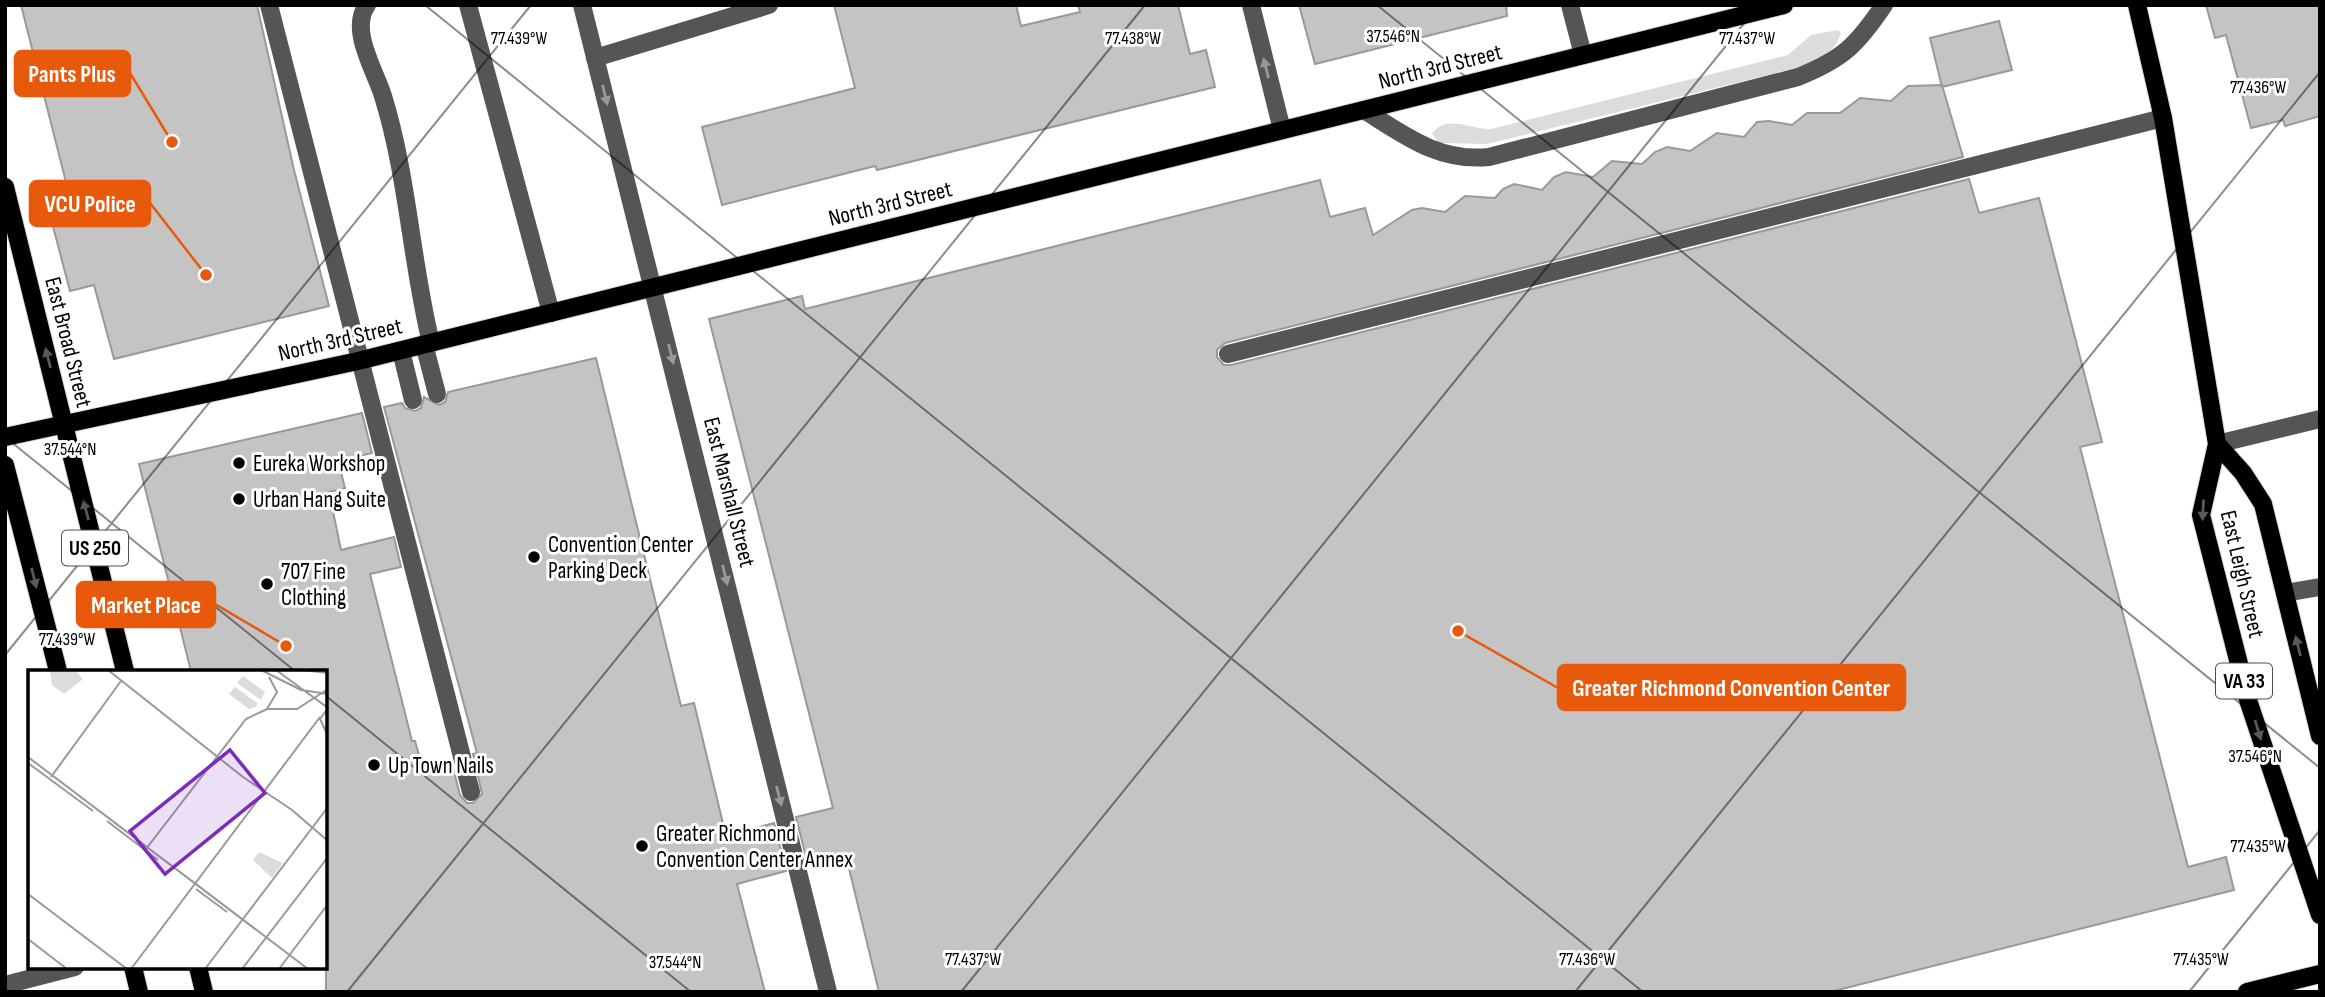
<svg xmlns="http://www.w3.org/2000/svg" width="2325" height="997" font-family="'Sofia Sans Condensed',sans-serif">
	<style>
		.green { fill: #dcdcdc }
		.building { fill: #c4c4c4; stroke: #999; stroke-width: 2 }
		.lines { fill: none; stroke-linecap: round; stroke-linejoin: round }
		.major-casing { stroke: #dbdbdb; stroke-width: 20 }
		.minor { stroke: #555; stroke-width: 18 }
		.major { stroke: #000; stroke-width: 18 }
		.oneway { fill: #999 }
		.oneway2 { fill: #595959 }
		.ticks { fill: none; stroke: #000; stroke-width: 2; stroke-opacity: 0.45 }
		.poi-dot { fill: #000; stroke: #fff; stroke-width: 2.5 }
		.labels { text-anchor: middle; stroke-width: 6; stroke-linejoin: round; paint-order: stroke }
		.shield { fill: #fff; stroke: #4c4c4c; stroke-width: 2 }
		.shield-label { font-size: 21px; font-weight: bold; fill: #000 }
		.street-label { font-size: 23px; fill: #000; stroke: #fff }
		.poi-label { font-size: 23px; fill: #000; stroke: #fff; text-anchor: start }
		.inset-road { fill: none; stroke: #999; stroke-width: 2 }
		.view { fill: #7b2cbf; fill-opacity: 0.15; stroke: #7b2cbf; stroke-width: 3.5 }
		.inset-edge { fill: none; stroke: #000; stroke-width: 3.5 }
		.ticks-label { font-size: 18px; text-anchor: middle; fill: #000; stroke: #fff; stroke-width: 6; stroke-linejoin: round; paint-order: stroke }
		.leader { fill: none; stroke: #e8590c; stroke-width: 2.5 }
		.callout-dot { fill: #e8590c; stroke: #fff; stroke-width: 2.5 }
		.callout { fill: #e8590c; stroke: #e8590c; stroke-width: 2.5 }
		.callout-label { font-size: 24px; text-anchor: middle; font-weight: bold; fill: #fff }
	</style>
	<rect width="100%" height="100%" fill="#fff"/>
	<!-- green -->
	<path class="green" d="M1838 30 1841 33C1835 53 1818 59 1800 67L1487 144 1439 143 1432 134C1444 113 1473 130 1491 129L1788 55 1811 35Z"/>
	<!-- building -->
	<g class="building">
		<path d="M21 5H257L294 170 329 306 114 359 94 285 70 291 45 196 68 190Z"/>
		<path d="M834 5H1016L1021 26 1080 12 1078 5H1178L1190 54 1206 50 1215 87 877 170 875 166 722 205 702 127 855 88Z"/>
		<path d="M1299 5H1506L1507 16 1315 64Z"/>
		<path d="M2206 5H2320V116L2285 126 2283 120 2251 128 2226 35 2215 38Z"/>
		<path d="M1999 21 2012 70 1942 87 1930 38Z"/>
		<path d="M1942 85 1963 157 1225 343 1217 350V357L1224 365H1231L1969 179 1979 213 2039 198 2102 442 2080 447 2188 867 2226 857 2234 890 1830 992H879L846 856 808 865 796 817 833 808 709 319 802 296 805 309 1320 180 1330 217 1365 208 1373 235 1412 210 1422 208 1445 212 1465 196 1495 198 1503 189 1514 184 1542 190 1554 177 1566 172 1593 177 1612 161 1642 164 1655 152 1667 147 1690 151 1717 133 1744 137 1757 122 1769 121 1792 125 1807 113H1840L1860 98 1891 101 1908 86Z"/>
		<path d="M596 358 681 706 694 703 726 836 774 823 786 871 737 884 765 992H326V671H191L139 464 362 413 372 453 338 461 345 488 329 492 341 550 394 537 401 567 370 574 412 741H415L423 769 451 760 460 795 467 803H473L482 794 473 754 477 753 384 407 402 403 405 408 415 411 421 408 424 397 439 405 445 402 448 392Z"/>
	</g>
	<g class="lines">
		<!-- major casing -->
		<g class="major-casing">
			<g id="major">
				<path d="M2137 5 2163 118 2217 444 2201 515 2249 703 2320 915"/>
				<path d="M5 187 125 671"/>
				<path d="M5 437 358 361 1784 5"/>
				<path d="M2217 444 2243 473 2263 504 2320 736"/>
				<path d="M5 465 58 671"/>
				<path d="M133 967 139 992"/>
				<path d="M198 967 204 992"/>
				<path d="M2247 992 2320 974"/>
			</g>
		</g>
		<!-- minor -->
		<g class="minor">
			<path d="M269 5 471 792"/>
			<path d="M367 5C349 30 375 70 383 96 408 177 411 261 431 343"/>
			<path d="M468 5 551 313"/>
			<path d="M582 5 828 992"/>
			<path d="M1251 5 1282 130"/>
			<path d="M1570 5 1583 55"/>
			<path d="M595 58 769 5"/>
			<path d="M1364 110C1405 136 1439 162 1489 157L1798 77C1843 59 1857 45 1884 5"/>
			<path d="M424 344 437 394"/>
			<path d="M401 351 413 400"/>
			<path d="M1228 354 2163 118"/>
			<path d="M2217 444 2320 419"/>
			<path d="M2285 593 2320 587"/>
			<path d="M5 985 75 967"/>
		</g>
		<!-- major -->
		<use href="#major" class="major"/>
	</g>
	<!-- one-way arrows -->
	<defs><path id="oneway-solid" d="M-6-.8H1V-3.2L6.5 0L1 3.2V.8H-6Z" transform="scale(1.75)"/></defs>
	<g class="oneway">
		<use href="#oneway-solid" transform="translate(1266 68) rotate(-104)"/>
		<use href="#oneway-solid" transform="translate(605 95) rotate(76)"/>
		<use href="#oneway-solid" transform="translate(671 354) rotate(76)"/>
		<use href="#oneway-solid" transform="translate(725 575) rotate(76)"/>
		<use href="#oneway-solid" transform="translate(779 796) rotate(76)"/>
	</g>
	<g class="oneway2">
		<use href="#oneway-solid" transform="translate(48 358) rotate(-104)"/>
		<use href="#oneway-solid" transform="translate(86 510) rotate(-104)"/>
		<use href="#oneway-solid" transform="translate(2203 510) rotate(93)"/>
		<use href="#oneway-solid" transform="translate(34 578) rotate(76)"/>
		<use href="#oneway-solid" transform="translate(2298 646) rotate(-104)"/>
		<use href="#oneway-solid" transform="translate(2258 730) rotate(73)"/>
	</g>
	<!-- ticks -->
	<path class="ticks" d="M425 5 1643 992M1377 5 2320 768M5 437 295 671M5 655 531 5M326 696 691 992M347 992 1145 5M961 992 1759 5M1575 992 2320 72M2189 992 2320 830"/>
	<!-- markers -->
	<g class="poi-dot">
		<circle cx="239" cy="463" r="7"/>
		<circle cx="239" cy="499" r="7"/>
		<circle cx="534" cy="557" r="7"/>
		<circle cx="267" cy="584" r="7"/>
		<circle cx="374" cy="765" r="7"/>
		<circle cx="642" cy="846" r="7"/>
	</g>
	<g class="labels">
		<!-- shield labels -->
		<g class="shield">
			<rect x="62" y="530.5" width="66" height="35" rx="5"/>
			<rect x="2216" y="663.5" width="56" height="35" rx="5"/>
		</g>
		<g class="shield-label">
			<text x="95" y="555">US 250</text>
			<text x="2244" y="688">VA 33</text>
		</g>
		<!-- street labels -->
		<g class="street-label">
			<text transform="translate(1440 66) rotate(-14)" y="8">North 3rd Street</text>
			<text transform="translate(890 203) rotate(-14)" y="8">North 3rd Street</text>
			<text transform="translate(340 339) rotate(-13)" y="8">North 3rd Street</text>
			<text transform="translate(69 342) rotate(76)" y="8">East Broad Street</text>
			<text transform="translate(730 492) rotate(76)" y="8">East Marshall Street</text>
			<text transform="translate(2243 574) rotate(77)" y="8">East Leigh Street</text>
		</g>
		<!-- poi labels -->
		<g class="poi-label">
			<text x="253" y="471">Eureka Workshop</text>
			<text x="253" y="507">Urban Hang Suite</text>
			<text x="548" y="552">Convention Center<tspan x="548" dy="26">Parking Deck</tspan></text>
			<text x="281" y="579">707 Fine<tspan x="281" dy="26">Clothing</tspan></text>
			<text x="388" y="773">Up Town Nails</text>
			<text x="656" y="841">Greater Richmond<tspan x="656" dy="26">Convention Center Annex</tspan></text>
		</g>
	</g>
	<!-- overview -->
	<g transform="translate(28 670)">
		<rect width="299" height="299" fill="#fff"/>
		<path d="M22 0H47L55 9 36 24 24 15ZM215 6 237 22 233 30 209 13ZM207 17 229 33V36L221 39 201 24ZM231 182 255 193 244 208 225 190Z" fill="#dcdcdc"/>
		<path class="inset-road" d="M80 0 215 107 264 140 300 171M233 0 273 20 300 24M248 0 300 38 292 49 300 66M274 0 300 3M239 39 249 22 241 7M0 87 280 299M0 93 65 141M23 107 93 11M79 151 130 190M118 179 218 49 239 39H269L300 19M168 219 199 242M0 224 99 299M0 269 39 299M103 299 292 47M177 299 300 137M214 299 300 187M251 299 300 234"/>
		<path class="view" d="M202 80 237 123 137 204 102 161Z"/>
		<rect width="299" height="299" class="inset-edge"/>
	</g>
	<g class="ticks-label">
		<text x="1393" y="42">37.546°N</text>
		<text x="1133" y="44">77.438°W</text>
		<text x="1747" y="44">77.437°W</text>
		<text x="519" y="44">77.439°W</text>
		<text x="2258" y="93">77.436°W</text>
		<text x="70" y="455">37.544°N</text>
		<text x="67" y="645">77.439°W</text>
		<text x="2255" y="762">37.546°N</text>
		<text x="2258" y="852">77.435°W</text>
		<text x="973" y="965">77.437°W</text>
		<text x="1587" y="965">77.436°W</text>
		<text x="2201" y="965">77.435°W</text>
		<text x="675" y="968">37.544°N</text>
	</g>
	<!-- callouts -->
	<path class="leader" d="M172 142L130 73M206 275L150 203M286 646L215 604M1458 631L1558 688"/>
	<g class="callout-dot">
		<circle cx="172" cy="142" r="7"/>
		<circle cx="206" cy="275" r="7"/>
		<circle cx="286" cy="646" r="7"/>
		<circle cx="1458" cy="631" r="7"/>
	</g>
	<g class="callout">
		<rect x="15" y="51" width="115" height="45" rx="7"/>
		<rect x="30" y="181" width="120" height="45" rx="7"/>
		<rect x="77" y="582" width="138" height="45" rx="7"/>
		<rect x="1558" y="665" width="347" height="45" rx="7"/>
	</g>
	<g class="callout-label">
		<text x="72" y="82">Pants Plus</text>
		<text x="90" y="212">VCU Police</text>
		<text x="146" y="613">Market Place</text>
		<text x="1731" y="696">Greater Richmond Convention Center</text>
	</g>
	<!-- border -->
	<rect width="2325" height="997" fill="none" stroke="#000000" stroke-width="14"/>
</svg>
